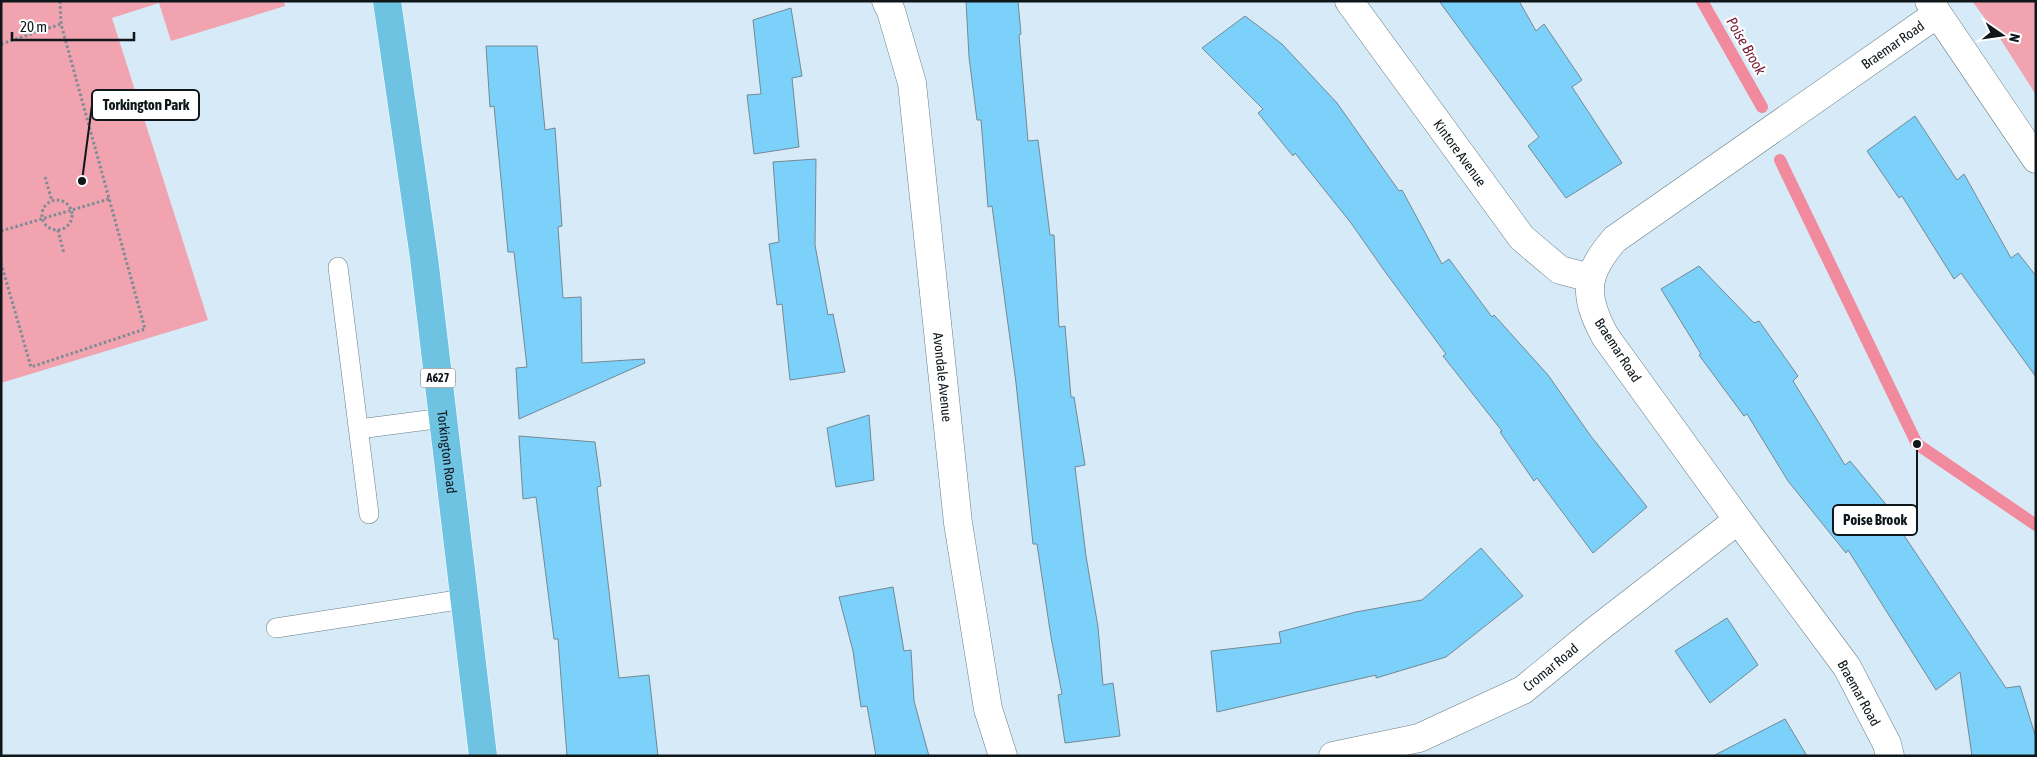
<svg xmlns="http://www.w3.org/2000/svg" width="2037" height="757" font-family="'Asap Condensed',sans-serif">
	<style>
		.green { fill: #f2a3b0 }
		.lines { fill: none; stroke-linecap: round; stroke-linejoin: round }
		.stream { stroke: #f18a9d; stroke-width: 12 }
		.building { fill: #7cd1fb; stroke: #758893 }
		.lane-casing { stroke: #697c86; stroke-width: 20 }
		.street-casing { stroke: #697c86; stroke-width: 29 }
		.primary-casing { stroke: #fff; stroke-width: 29 }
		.path { stroke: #7d8c94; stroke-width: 3; stroke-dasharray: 2.5 2.5; stroke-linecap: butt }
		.lane { stroke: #fff; stroke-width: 19 }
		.street { stroke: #fff; stroke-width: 28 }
		.primary { stroke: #6ec2e2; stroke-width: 28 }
		.labels { text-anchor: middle; stroke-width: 4.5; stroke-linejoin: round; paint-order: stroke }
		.shield { fill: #fff; stroke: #575d5f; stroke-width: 1 }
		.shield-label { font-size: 12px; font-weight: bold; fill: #0f171b }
		.street-label { font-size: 14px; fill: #0f171b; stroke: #fff }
		.water-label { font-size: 15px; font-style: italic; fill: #771c36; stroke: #fff }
		.leader { fill: none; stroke: #0f171b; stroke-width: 2 }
		.callout-dot { fill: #0f171b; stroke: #fff; stroke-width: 2 }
		.callout { fill: #fff; stroke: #0f171b; stroke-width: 2 }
		.callout-label { font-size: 15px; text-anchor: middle; font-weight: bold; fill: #0f171b }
	</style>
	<rect width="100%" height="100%" fill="#d6ebf7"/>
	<!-- green -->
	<g class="green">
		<path d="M1 1H284L285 6 171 41 159 3 112 18 208 320 1 383Z"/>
		<path d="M1972 1H2036V95L2001 40Z"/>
	</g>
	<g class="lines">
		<!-- stream -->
		<g class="stream">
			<path d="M1702 1 1762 107"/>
			<path d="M1780 160 1917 444 2036 525"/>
		</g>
	</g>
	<!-- building -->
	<g class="building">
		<path d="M966 1H1018L1021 34 1019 35 1028 141 1038 140 1050 235H1054L1059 327 1065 326 1071 397H1074L1085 465 1075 467 1086 556 1098 627 1103 685 1113 683 1120 736 1065 743 1058 695 1062 694 1051 637 1037 544H1033L1016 383 992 206 988 207 981 120H977L969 57Z"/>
		<path d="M1439 1H1519L1536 31 1544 24 1582 80 1572 87 1622 163 1566 198 1528 146 1539 137Z"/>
		<path d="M791 8 802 76 792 78 799 147 754 154 747 95 761 94 753 20Z"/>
		<path d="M1245 16 1282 44 1337 103 1399 191 1402 190 1442 264 1449 259 1492 317 1494 315 1548 375 1590 435 1647 507 1593 553 1537 478 1534 481 1500 432 1502 431 1443 356 1446 354 1386 273 1351 223 1295 153 1293 156 1258 113 1263 109 1202 48Z"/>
		<path d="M486 46H537L545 130 555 128 562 226 558 227 563 298 581 297 582 363 644 359 645 363 519 419 516 368 527 367 514 252H508L494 106 490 107Z"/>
		<path d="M1915 116 1957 180 1964 174 2011 258 2018 253 2036 276V377L1961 273 1954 279 1902 196 1899 198 1867 151Z"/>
		<path d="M816 159 815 245 828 315 833 314 845 372 790 380 782 304 777 305 769 244 779 242 773 162Z"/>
		<path d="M1699 266 1754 323 1759 321 1798 376 1793 381 1845 465 1850 461 1894 514 1891 516 2006 688 2020 686 2036 738V756H1972L1960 672 1936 690 1848 550 1846 553 1788 481 1747 414 1744 416 1699 355 1701 354 1661 289Z"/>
		<path d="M869 415 874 480 836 487 827 428Z"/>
		<path d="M519 436 595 442 601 486 597 487 619 678 649 675 658 756H567L558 639H554L536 497 523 499Z"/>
		<path d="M1481 548 1523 596 1446 657 1376 678V675L1217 712 1211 651 1281 643 1279 632 1356 612 1422 600Z"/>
		<path d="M893 587 904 651 911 650 914 701 929 756H876L867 706 861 707 853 651 839 597Z"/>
		<path d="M1727 618 1758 665 1710 703 1675 651Z"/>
		<path d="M1785 719 1807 756H1713Z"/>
	</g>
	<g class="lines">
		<!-- lane casing -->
		<g class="lane-casing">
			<g id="lane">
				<path d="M338 267 369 514"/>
				<path d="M359 429 443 418"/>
				<path d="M276 628 464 599"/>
			</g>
		</g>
		<!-- street casing -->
		<g class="street-casing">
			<g id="street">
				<path id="s1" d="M886 1 891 11 912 83 958 523 988 709 1003 756"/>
				<path id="s2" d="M1349 1 1522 238 1560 270 1591 278"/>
				<path d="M1929 1 2036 159"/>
				<path id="s3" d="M1333 756 1419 738 1523 690 1596 630 1738 520"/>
				<path id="s4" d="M1890 756 1887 744 1847 667 1738 520 1605 336C1583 295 1584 274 1615 239L1937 14"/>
			</g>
		</g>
		<!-- primary casing -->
		<g class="primary-casing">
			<g id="primary">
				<path id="s5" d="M387 1 424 258 483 756"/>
			</g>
		</g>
		<!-- path -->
		<g class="path">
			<path d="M1 44 61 24"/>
			<path d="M45 177 52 201"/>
			<circle cx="57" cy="215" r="15"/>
			<path d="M58 230 64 254"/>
			<path d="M1 231 109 199"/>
			<path d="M1 263 31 367 145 329 61 24 60 1"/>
		</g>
		<!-- lane -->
		<use href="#lane" class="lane"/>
		<!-- street -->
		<use href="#street" class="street"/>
		<!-- primary -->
		<use href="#primary" class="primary"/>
	</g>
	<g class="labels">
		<!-- shield labels -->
		<rect class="shield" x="420.5" y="368.5" width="35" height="19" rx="4"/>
		<g class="shield-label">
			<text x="438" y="382">A627</text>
		</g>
		<!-- street labels -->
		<g class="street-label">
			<text dy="5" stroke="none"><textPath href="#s4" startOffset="955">Braemar Road</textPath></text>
			<text dy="5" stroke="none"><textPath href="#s2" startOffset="188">Kintore Avenue</textPath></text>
			<text transform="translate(1618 350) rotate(57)" y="5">Braemar Road</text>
			<text dy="5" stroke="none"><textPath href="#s1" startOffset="382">Avondale Avenue</textPath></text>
			<text dy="5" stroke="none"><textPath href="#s5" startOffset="455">Torkington Road</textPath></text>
			<text dy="5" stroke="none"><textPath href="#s3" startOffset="238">Cromar Road</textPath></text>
			<text transform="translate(1859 693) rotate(61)" y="5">Braemar Road</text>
		</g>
		<!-- water labels -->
		<g class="water-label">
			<text transform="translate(1746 46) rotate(60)" y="5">Poise Brook</text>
		</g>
	</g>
	<!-- callouts -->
	<path class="leader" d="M82 181L92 105M1917 444L1917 520"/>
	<g class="callout-dot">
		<circle cx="82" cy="181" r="5"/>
		<circle cx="1917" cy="444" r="5"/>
	</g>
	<g class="callout">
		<rect x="92" y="90" width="107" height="30" rx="5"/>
		<rect x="1833" y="505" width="84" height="30" rx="5"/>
	</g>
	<g class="callout-label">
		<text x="146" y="110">Torkington Park</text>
		<text x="1875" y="525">Poise Brook</text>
	</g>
	<!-- border -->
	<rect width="2037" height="757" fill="none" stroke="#0f171b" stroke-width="5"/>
	<!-- north arrow -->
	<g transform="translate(2002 35) rotate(103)" stroke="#ffffff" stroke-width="4" paint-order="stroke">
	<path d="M0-4L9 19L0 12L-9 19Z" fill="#0f171b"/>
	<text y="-8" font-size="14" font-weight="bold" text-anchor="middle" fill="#0f171b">N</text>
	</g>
	<!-- scale -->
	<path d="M12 32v8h122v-8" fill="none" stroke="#0f171b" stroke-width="2.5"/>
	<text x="20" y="32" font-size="15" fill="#0f171b" stroke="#ffffff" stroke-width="4" paint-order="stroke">20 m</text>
</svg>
